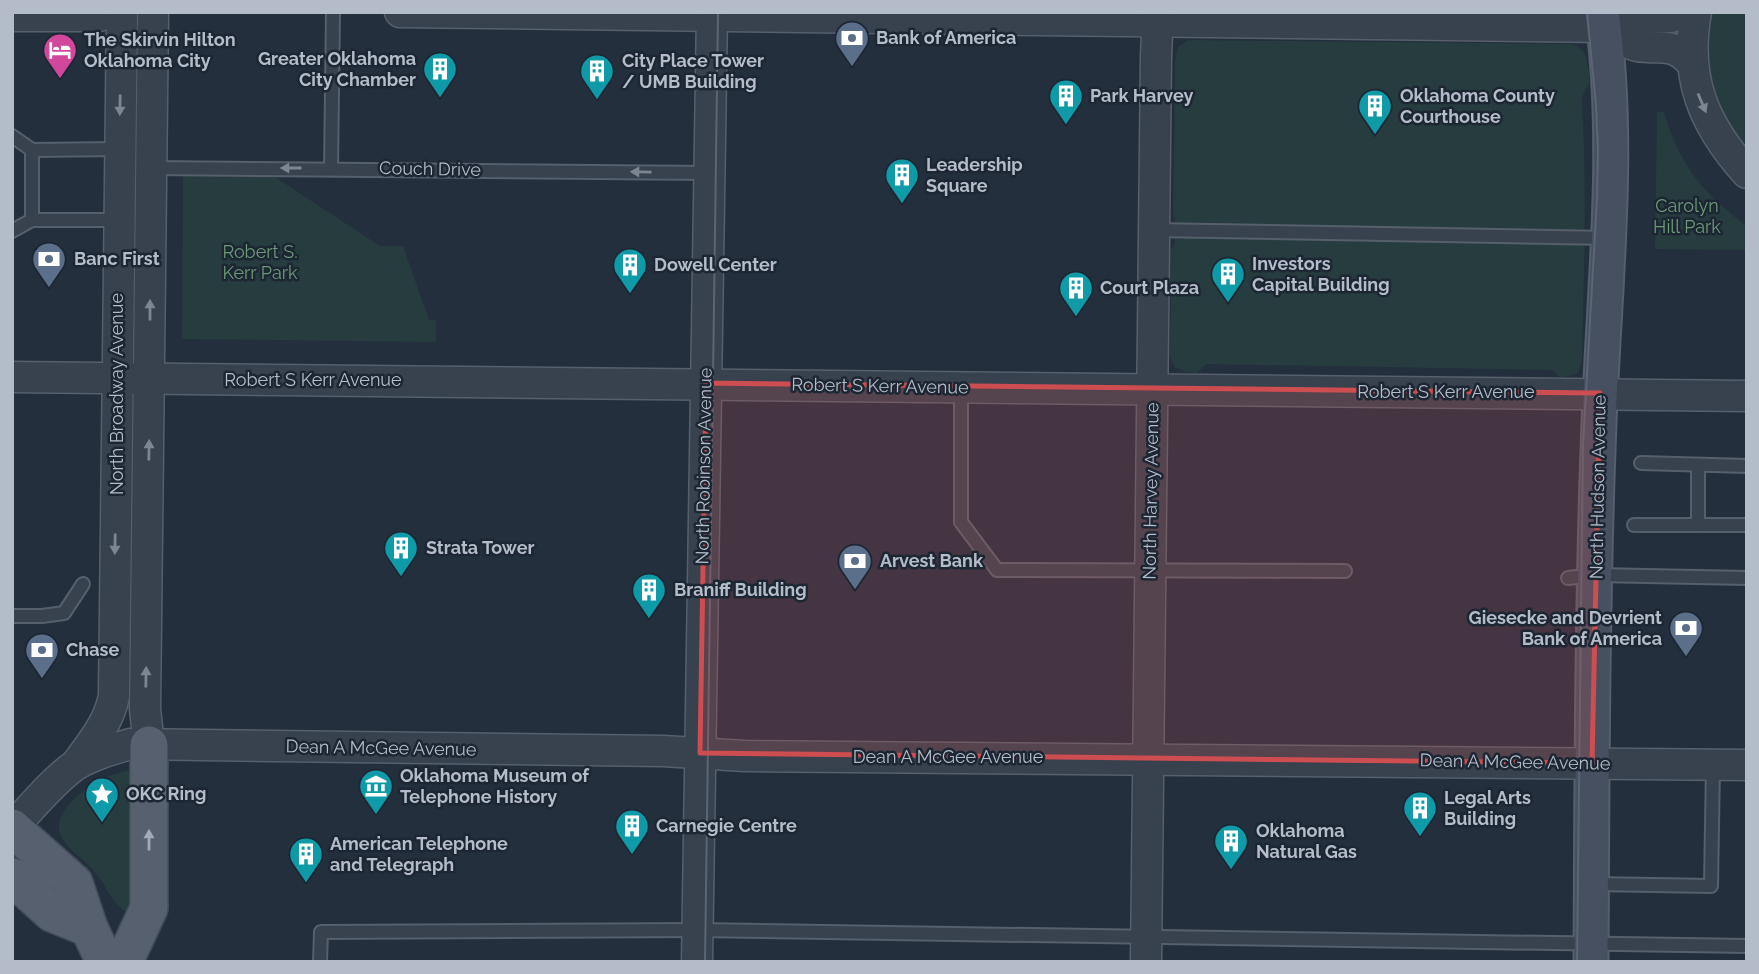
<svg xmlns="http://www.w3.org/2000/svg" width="1759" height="974" font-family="Raleway,sans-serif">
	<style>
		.green { fill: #263c3f }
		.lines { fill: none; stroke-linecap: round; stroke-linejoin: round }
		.service-casing { stroke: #565f6c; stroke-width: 16 }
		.tertiary-casing { stroke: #565f6c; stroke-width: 33 }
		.secondary-casing { stroke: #565f6c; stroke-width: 37 }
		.primary-casing { stroke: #414a57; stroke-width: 40 }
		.service { stroke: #38414e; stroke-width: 12 }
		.tertiary { stroke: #38414e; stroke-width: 30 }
		.secondary { stroke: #465061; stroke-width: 33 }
		.primary { stroke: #56606e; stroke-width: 37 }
		.tram { stroke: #5a6575; stroke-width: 2 }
		.oneway { fill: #7c8592 }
		.oneway2 { fill: #a1aab7 }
		.marked { fill: #ce4d50; fill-opacity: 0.2; stroke: #ce4d50; stroke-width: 5; stroke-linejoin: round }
		.labels { text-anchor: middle; stroke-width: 5; stroke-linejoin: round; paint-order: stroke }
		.poi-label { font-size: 18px; font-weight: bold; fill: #b4bcc9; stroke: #1d2633; text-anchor: start }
		.street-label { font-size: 18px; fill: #b4bcc9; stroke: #1d2633 }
		.park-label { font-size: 18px; fill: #6b9a76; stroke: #1d2633 }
	</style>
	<rect width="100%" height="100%" fill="#242f3e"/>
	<!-- green -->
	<g class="green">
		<path d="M1704 12H1747V161L1719 123 1701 46Z"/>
		<path d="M1188 40 1569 44C1578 45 1585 50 1587 61 1588 66 1590 77 1589 82 1587 90 1582 92 1582 102 1587 188 1584 274 1582 361L1578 373 1570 376 1559 377 1552 370 1206 364 1197 373 1186 372 1174 367 1170 355 1171 295H1166L1168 251 1175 246V218L1173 215 1175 61 1178 47Z"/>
		<path d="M136 50 140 51 138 337 134 339 131 337Z"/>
		<path d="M1657 112H1664C1679 164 1703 194 1747 226V250L1655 249Z"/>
		<path d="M183 176 275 177 380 246H403L429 320H436V342L182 339Z"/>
		<path d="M128 770H131V910L128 913C114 907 105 883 94 871 83 859 68 850 61 836 50 814 85 787 102 779 111 775 120 773 128 770Z"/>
	</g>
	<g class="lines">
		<!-- service casing -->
		<g class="service-casing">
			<g id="service">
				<path d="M12 136 32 150"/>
				<path d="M151 168 709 173"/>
				<path d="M331 169 333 12"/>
				<path d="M118 220H32V150L119 149"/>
				<path d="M1154 230 1608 238"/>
				<path d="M12 231 32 220"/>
				<path d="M961 388V522L997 570 1345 571"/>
				<path d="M1641 463 1747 466"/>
				<path d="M1634 525H1747"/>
				<path d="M1698 525V465"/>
				<path d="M1568 578 1596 575 1747 578"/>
				<path d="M12 616H42L64 613 83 584"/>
				<path d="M1594 884 1711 886 1713 765"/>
				<path d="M320 962 321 932 698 930 1747 946"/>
			</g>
		</g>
		<!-- tertiary casing -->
		<g class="tertiary-casing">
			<g id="tertiary">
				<path d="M400 12 1604 27 1631 18 1671 17 1684 12"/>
				<path d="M1696 12C1684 78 1703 124 1747 173"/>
				<path d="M12 16H99L107 12"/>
				<path d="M1604 27C1613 33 1626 44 1637 46 1662 50 1672 41 1692 63"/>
				<path d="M12 377 1747 396"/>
				<path d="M149 745 145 709 153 12"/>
				<path d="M78 762C93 741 109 722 114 696L122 12"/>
				<path d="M12 828C32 807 51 783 74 766 91 755 111 750 130 744L663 751 745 756 1747 765"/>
				<path d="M697 962 712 12"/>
				<path d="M1146 962 1156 56 1158 12"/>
			</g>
		</g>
		<!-- secondary casing -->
		<g class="secondary-casing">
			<path id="secondary" d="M1591 962C1592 782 1592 603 1599 423 1604 286 1621 149 1602 12"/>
		</g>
		<!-- primary casing -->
		<g class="primary-casing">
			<g id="primary">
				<path d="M12 828 74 883 89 928 105 962"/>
				<path d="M12 877 52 913 89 928"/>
				<path d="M124 962 149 908V745"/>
			</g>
		</g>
		<!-- service -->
		<use href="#service" class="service"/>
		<!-- tertiary -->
		<use href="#tertiary" class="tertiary"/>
		<!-- secondary -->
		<use href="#secondary" class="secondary"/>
		<!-- primary -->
		<use href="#primary" class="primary"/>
		<!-- tram -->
		<g class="tram">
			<path d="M705 962 718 12"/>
			<path d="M1577 962 1583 446 1597 198 1598 149 1596 106 1587 12"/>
		</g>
	</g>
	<!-- one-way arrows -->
	<defs><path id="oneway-solid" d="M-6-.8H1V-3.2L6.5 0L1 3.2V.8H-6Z" transform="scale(1.75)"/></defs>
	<g class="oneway">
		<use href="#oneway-solid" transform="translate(1702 103) rotate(67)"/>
		<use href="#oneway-solid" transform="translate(120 105) rotate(91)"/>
		<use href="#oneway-solid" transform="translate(291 168) rotate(-180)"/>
		<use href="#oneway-solid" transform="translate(641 172) rotate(-179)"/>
		<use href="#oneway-solid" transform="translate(150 310) rotate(-90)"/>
		<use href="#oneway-solid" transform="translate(149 450) rotate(-89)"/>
		<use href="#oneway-solid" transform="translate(115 544) rotate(91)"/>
		<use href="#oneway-solid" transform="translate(146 677) rotate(-89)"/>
	</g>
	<use class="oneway2" href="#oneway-solid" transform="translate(149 840) rotate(-90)"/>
	<!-- marked area -->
	<path class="marked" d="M706 383 1600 393 1592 763 700 753Z"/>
	<!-- icons -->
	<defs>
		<g id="bank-pin" transform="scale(1.75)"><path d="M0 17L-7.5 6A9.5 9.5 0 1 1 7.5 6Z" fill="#5c6f8a" stroke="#1d2633"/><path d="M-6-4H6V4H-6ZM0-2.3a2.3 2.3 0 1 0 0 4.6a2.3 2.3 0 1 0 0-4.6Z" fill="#fff"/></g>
		<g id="hotel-pin" transform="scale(1.75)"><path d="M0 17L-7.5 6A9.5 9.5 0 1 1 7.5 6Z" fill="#d1479c" stroke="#1d2633"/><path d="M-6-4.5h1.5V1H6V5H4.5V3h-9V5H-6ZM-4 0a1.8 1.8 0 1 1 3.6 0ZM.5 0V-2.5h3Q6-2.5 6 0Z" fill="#fff"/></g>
		<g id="building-pin" transform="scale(1.75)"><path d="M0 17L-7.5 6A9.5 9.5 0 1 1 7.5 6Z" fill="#0f9aa8" stroke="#1d2633"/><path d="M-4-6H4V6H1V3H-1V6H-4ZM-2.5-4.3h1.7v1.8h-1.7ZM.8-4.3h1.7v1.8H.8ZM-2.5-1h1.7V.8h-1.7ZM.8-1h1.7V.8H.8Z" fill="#fff"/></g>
		<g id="museum-pin" transform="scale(1.75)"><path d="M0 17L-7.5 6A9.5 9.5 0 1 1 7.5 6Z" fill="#0f9aa8" stroke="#1d2633"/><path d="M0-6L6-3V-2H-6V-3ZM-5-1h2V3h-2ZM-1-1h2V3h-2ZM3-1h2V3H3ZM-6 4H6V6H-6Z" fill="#fff"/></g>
		<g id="sight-pin" transform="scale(1.75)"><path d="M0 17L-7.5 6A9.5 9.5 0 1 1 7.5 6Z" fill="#0f9aa8" stroke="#1d2633"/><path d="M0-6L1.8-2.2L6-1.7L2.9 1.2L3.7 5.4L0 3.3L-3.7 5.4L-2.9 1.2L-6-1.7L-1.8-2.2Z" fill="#fff"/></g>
	</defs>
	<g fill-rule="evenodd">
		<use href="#bank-pin" x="852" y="38"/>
		<use href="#hotel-pin" x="60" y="50"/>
		<use href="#building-pin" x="440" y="69"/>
		<use href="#building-pin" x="597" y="71"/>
		<use href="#building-pin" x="1066" y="96"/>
		<use href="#building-pin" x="1375" y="106"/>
		<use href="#building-pin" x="902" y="175"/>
		<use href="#bank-pin" x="49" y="259"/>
		<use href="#building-pin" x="630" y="265"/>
		<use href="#building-pin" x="1228" y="274"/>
		<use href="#building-pin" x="1076" y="288"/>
		<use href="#building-pin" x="401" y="548"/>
		<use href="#bank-pin" x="855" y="561"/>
		<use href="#building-pin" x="649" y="590"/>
		<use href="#bank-pin" x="1686" y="628"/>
		<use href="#bank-pin" x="42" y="650"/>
		<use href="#museum-pin" x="376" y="786"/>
		<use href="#sight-pin" x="102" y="794"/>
		<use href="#building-pin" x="1420" y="808"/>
		<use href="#building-pin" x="632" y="826"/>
		<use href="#building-pin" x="1231" y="841"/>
		<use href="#building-pin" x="306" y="854"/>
	</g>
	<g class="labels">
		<!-- poi labels -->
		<g class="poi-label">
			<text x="876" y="44">Bank of America</text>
			<text x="84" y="46">The Skirvin Hilton<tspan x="84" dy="21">Oklahoma City</tspan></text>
			<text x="416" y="65" text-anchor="end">Greater Oklahoma<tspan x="416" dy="21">City Chamber</tspan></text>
			<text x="622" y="67">City Place Tower<tspan x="622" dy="21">/ UMB Building</tspan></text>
			<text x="1090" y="102">Park Harvey</text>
			<text x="1400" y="102">Oklahoma County<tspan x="1400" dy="21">Courthouse</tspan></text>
			<text x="926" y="171">Leadership<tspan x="926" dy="21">Square</tspan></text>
			<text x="74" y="265">Banc First</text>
			<text x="1252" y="270">Investors<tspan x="1252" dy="21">Capital Building</tspan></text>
			<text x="654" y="271">Dowell Center</text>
			<text x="1100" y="294">Court Plaza</text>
			<text x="426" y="554">Strata Tower</text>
			<text x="880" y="567">Arvest Bank</text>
			<text x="674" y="596">Braniff Building</text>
			<text x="1662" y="624" text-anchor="end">Giesecke and Devrient<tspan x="1662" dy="21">Bank of America</tspan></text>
			<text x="66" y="656">Chase</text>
			<text x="400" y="782">Oklahoma Museum of<tspan x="400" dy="21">Telephone History</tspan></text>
			<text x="126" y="800">OKC Ring</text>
			<text x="1444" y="804">Legal Arts<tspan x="1444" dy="21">Building</tspan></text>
			<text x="656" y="832">Carnegie Centre</text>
			<text x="1256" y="837">Oklahoma<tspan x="1256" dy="21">Natural Gas</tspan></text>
			<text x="330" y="850">American Telephone<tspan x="330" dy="21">and Telegraph</tspan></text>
		</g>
		<!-- street labels -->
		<g class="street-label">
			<text transform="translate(430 169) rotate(1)" y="6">Couch Drive</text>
			<text x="313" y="386">Robert S Kerr Avenue</text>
			<text transform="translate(880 386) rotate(1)" y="6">Robert S Kerr Avenue</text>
			<text x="1446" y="398">Robert S Kerr Avenue</text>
			<text transform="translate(117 394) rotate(-90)" y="6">North Broadway Avenue</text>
			<text transform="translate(704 466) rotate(-89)" y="6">North Robinson Avenue</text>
			<text transform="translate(1598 487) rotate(-89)" y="6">North Hudson Avenue</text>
			<text transform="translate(1151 491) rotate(-89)" y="6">North Harvey Avenue</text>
			<text transform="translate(381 748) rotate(1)" y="6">Dean A McGee Avenue</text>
			<text x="948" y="763">Dean A McGee Avenue</text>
			<text transform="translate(1515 762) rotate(1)" y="6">Dean A McGee Avenue</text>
		</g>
		<!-- park labels -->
		<g class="park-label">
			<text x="1687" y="212">Carolyn<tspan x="1687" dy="21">Hill Park</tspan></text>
			<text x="260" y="258">Robert S.<tspan x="260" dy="21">Kerr Park</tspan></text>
		</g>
	</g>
	<!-- border -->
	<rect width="1759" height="974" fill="none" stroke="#b4bcc9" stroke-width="28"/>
</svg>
